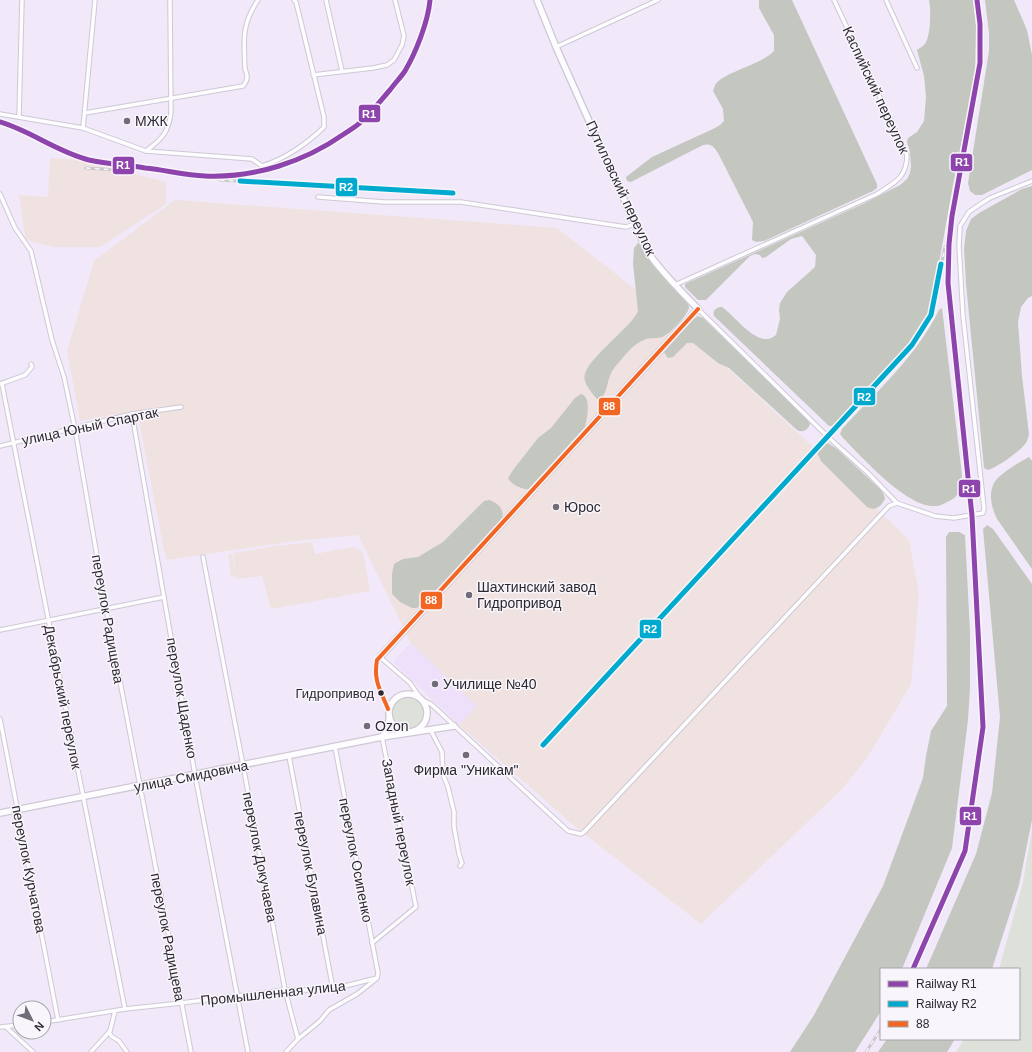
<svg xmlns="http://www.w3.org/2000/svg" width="1032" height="1052" font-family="Helvetica,sans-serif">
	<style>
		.industrial { fill: #efe2e0 }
		.built { fill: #eee0fa }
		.green { fill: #dee1d9 }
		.forest { fill: #c4c7bf }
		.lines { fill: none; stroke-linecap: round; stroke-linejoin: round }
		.street-casing { stroke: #cec8d4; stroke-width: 5.5 }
		.secondary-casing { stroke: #cec8d4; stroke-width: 8 }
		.street { stroke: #fdfcfe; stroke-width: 3.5 }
		.secondary { stroke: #fdfcfe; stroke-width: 5.5 }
		.rail-casing { stroke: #cac8cc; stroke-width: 3 }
		.rail { stroke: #f9f6fb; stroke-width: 1.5; stroke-dasharray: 4.5; stroke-linecap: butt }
		.bus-1-casing { stroke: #f9f6fb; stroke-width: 7 }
		.bus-1 { stroke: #f26522; stroke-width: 4 }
		.rail-1-casing { stroke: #f9f6fb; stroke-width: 8 }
		.rail-2-casing { stroke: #f9f6fb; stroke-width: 8 }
		.rail-1 { stroke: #8e44ad; stroke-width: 5 }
		.rail-2 { stroke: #00a9ce; stroke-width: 5 }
		.poi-dot { fill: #726c78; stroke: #f9f6fb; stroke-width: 1.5 }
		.bus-dot { fill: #2d2832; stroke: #f9f6fb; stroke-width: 1.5 }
		.labels { text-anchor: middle; stroke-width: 3; stroke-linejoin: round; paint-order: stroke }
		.bus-label { font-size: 13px; fill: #2d2832; stroke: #f9f6fb; text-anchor: end }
		.street-label { font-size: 14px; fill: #2d2832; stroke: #f9f6fb }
		.poi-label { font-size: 14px; fill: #2d2832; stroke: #f9f6fb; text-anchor: start }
		.line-badge { stroke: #f9f6fb; stroke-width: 1.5 }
		.badge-label { font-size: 11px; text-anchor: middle; font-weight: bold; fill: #fff }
	</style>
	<rect width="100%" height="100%" fill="#f1e9f9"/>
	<!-- industrial -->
	<g class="industrial">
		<path d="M50 158 82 160 166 182V204L100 247H54L26 240 19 195 48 197Z"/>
		<path d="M175 200 557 228 676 321 811 445 909 540 919 594 911 684 867 758 842 789 701 924 578 829 459 725 477 706 411 643 358 535 295 541 166 560 137 411 80 421 67 351 94 261Z"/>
		<path d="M312 542 315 554 353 547 363 552 370 591 271 609 262 576 236 579V576L231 577 228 554 232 553 235 573 234 553 276 546Z"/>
	</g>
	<!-- built -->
	<path class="built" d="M411 643 477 706 459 725 393 662Z"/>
	<!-- green -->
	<g class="green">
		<circle cx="408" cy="712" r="16"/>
		<path d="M1032 829V1052H956L964 1039H1019V969H999L1023 882Z"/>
	</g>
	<!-- forest -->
	<g class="forest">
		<path d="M759 0H792L877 184V188L873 191 764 241 756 242 752 240 753 222 718 153C714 147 712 143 703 145L631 182 627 181 626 177 652 157 715 128 720 125 724 121 723 109 713 91C713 91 715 86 715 85 723 72 761 65 774 51V35L759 8Z"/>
		<path d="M929 0H973L976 26 975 76 953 185 936 280 928 313 911 343 837 423 834 426H829L714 316C712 311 716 307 722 307 734 315 752 341 768 339 771 339 774 336 776 335L780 319 779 310 780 303 787 292 815 267 816 255 802 236 791 239 766 257 762 258 760 255 755 254 750 256 706 300H698L685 287V284L865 203 900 185 907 179 910 173 911 167 910 152 907 142 908 138 917 132 924 121 926 97 924 76 917 50C920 48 923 46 925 44 931 35 931 10 929 0Z"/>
		<path d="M985 0H1014L1027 30 1032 55V170L982 195H975L970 191 968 183 989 51V33Z"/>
		<path d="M1032 186V296L1028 298 1021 307 1018 322 1022 376 1029 434C1028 437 1028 440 1026 443 1019 452 998 467 988 470L984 468 966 284 964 249 966 231 971 219 979 213 1022 189Z"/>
		<path d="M638 243 642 246 652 264 685 297C687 301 689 304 689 308 687 316 669 335 662 337 656 339 649 337 644 340 632 344 623 358 615 367 606 377 609 391 600 400L597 399C593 394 587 388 585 381 578 364 631 329 638 311L633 264 634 248Z"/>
		<path d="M942 308 962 475C962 488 960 497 947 502 944 504 939 506 936 506 908 509 862 457 843 438L840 434 842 429C876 392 916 357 939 310Z"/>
		<path d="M698 316 703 318 807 418 810 424C808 430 803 433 797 430L729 368 718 363 693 343H687L673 357 668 358 664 352 665 350 691 321Z"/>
		<path d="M581 394C592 397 587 419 585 427L530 489C523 490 511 485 508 478L513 470 538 438 551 428 575 398Z"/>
		<path d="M828 443 837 449 881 490 884 495 885 499C881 507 874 512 866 506L821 461 817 453 825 444Z"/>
		<path d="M1029 457 1032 461V569L997 519C992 509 988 494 994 483 999 474 1020 462 1029 457Z"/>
		<path d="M489 500C497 502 505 510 502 518L441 585 417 608H412L400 602 392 594V574L394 564 403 559 418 557 443 542 484 501Z"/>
		<path d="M987 525 993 529 1032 584V820L1019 885 992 969H926L976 854 992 793 1000 717 983 529Z"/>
		<path d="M949 532H959L965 535 970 632V688L968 720 952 848 902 969H881V1011L855 1052H790L814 1015 883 886 923 778 926 756 931 731 947 706 946 537Z"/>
		<path d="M887 1039H955L947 1052H878Z"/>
	</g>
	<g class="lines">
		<!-- street casing -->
		<g class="street-casing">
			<g id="street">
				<path d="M326 0 342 71"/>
				<path d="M886 0 917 68"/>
				<path d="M556 47 658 0"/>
				<path d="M313 75 373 68 387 65 394 60 402 45 404 36 395 0"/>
				<path d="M85 113 243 86C248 80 248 76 245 69 244 40 241 25 258 0"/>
				<path d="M0 114 83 128 146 151 252 159 262 166C285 159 308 143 324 127V117L296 2 294 0"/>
				<path d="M19 117 22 0"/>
				<path d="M83 128 95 0"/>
				<path d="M146 151C162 139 168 133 171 113L170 0"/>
				<path d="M0 194 15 228 31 251 52 340 64 377 75 429 106 608 191 1052"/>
				<path d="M318 197 384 202H461L626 227 635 224"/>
				<path d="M675 285 877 194C894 183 907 178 907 155L834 0"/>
				<path d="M698 309 828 437 867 472 897 503"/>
				<path d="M0 384 25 375 32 367 31 364"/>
				<path d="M2 384 125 1009"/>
				<path d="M132 414 195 775 248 1052"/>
				<path d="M0 446 132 414 181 407"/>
				<path d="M203 557 243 765 285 990 298 1039"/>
				<path d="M0 630 164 597"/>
				<path d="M422 700 431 704 568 831 581 834 585 831 889 506 897 503 935 516 954 518 983 513 984 508 963 316 959 246 960 226 969 212 979 205 990 198 1032 181"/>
				<path d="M388 709C383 696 368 670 380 657L410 683 419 696"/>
				<path d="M0 719 58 1020"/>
				<path d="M430 729 442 752 443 775 448 787 454 812V827L459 854 462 863 460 866"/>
				<path d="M289 756 333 989"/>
				<path d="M372 943 416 907 382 737"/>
				<path d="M44 1022 125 1009 181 1003 285 990H309L333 989 377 978 378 973 335 747"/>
				<path d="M0 1027 20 1025"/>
				<path d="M6 1027 33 1052"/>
				<path d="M109 1032 111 1036 119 1041 127 1052"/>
				<path d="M91 1052 110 1031 115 1011"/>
				<path d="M286 1052 298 1039 320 1021 329 1010 357 994 376 979"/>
			</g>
		</g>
		<!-- secondary casing -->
		<g class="secondary-casing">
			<g id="secondary">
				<path d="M380 657 698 309C681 291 661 272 647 251L556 47 537 0"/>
				<circle cx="408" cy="713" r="19"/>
				<path d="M382 737 388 728 389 719"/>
				<path d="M0 813 382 737 454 726"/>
			</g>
		</g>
		<!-- street -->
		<use href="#street" class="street"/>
		<!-- secondary -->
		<use href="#secondary" class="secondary"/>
		<!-- rail casing -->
		<g class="rail-casing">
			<g id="rail">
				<path d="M0 122C31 131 57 152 89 160 107 164 126 165 145 168 165 170 185 175 205 176 255 178 304 162 344 134 350 130 357 126 362 121 372 112 381 100 390 90 395 83 401 77 405 71 416 52 428 22 430 0"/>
				<path d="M86 168 116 170"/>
				<path d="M220 180 453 193"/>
				<path d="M543 745 912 345 931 315 945 247"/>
				<path d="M913 969 965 851 983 727 972 516 948 283 949 244 952 216 980 63V24L977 0"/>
				<path d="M866 1052 881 1029"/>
			</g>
		</g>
		<!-- rail -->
		<use href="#rail" class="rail"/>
		<!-- bus-1 casing -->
		<g class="bus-1-casing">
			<path id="bus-1" d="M388 709C381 691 373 681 377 660L698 309"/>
		</g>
		<!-- bus-1 -->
		<use href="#bus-1" class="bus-1"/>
		<!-- rail-1 casing -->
		<g class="rail-1-casing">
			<g id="rail-1">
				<path d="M0 122C31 131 57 152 89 160 107 164 126 165 145 168 165 170 185 175 205 176 255 178 304 162 344 134 350 130 357 126 362 121 372 112 381 100 390 90 395 83 401 77 405 71 416 52 428 22 430 0"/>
				<path d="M913 969 965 851 983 727 972 516 948 283 949 244 952 216 980 63V24L977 0"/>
			</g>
		</g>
		<!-- rail-2 casing -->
		<g class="rail-2-casing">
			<g id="rail-2">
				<path d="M240 181 453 193"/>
				<path d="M543 745 912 345 931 315 941 264"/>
			</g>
		</g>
		<!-- rail-1 -->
		<use href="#rail-1" class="rail-1"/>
		<!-- rail-2 -->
		<use href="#rail-2" class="rail-2"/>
	</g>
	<!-- markers -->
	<g class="poi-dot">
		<circle cx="127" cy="121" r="4"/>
		<circle cx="556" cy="507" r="4"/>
		<circle cx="469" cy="595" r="4"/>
		<circle cx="435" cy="684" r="4"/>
		<circle cx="367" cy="726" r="4"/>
		<circle cx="466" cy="755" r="4"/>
	</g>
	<circle class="bus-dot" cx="381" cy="693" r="3.5"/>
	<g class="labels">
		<!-- bus labels -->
		<g class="bus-label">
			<text x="374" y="698">Гидропривод</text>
		</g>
		<!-- street labels -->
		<g class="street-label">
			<text transform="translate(876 90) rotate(65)" y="5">Каспийский переулок</text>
			<text transform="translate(621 188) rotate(65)" y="5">Путиловский переулок</text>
			<text transform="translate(90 426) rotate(-12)" y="5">улица Юный Спартак</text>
			<text transform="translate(108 619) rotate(80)" y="5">переулок Радищева</text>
			<text transform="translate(63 697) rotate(79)" y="5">Декабрьский переулок</text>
			<text transform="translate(182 698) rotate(80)" y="5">переулок Щаденко</text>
			<text transform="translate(191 776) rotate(-11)" y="5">улица Смидовича</text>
			<text transform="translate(399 822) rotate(79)" y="5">Западный переулок</text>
			<text transform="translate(260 857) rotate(79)" y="5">переулок Докучаева</text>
			<text transform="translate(356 860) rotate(79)" y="5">переулок Осипенко</text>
			<text transform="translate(29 869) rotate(79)" y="5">переулок Курчатова</text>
			<text transform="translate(311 873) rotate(79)" y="5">переулок Булавина</text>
			<text transform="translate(168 937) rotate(79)" y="5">переулок Радищева</text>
			<text transform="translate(273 993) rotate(-6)" y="5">Промышленная улица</text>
		</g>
		<!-- poi labels -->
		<g class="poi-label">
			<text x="135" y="126">МЖК</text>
			<text x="564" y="512">Юрос</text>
			<text x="477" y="592">Шахтинский завод<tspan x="477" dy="16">Гидропривод</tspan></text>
			<text x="443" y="689">Училище №40</text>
			<text x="375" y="731">Ozon</text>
			<text x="466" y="775" text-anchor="middle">Фирма "Уникам"</text>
		</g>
	</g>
	<g class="line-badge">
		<rect x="358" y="104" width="23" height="19" rx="4" fill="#8e44ad"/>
		<rect x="950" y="153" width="23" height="19" rx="4" fill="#8e44ad"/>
		<rect x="112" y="156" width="23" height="19" rx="4" fill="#8e44ad"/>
		<rect x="335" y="177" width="23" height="20" rx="4" fill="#00a9ce"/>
		<rect x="853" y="387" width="23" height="19" rx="4" fill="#00a9ce"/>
		<rect x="598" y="397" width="23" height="19" rx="4" fill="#f26522"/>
		<rect x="958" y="479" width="23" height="19" rx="4" fill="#8e44ad"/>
		<rect x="420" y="591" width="23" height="19" rx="4" fill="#f26522"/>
		<rect x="639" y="619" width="23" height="20" rx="4" fill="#00a9ce"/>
		<rect x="959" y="806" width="23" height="20" rx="4" fill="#8e44ad"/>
	</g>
	<g class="badge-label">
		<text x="369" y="118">R1</text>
		<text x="962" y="166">R1</text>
		<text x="123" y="169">R1</text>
		<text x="346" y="191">R2</text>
		<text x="864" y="401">R2</text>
		<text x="609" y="410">88</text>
		<text x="969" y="493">R1</text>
		<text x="431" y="604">88</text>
		<text x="650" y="633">R2</text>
		<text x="970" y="820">R1</text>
	</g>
	<!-- legend -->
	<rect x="880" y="968" width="140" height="72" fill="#f9f6fb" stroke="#a7a4ab"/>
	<rect x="888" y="981" width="20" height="6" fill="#8e44ad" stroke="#a7a4ab"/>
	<text x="916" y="988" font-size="12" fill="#2d2832">Railway R1</text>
	<rect x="888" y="1001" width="20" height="6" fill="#00a9ce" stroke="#a7a4ab"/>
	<text x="916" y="1008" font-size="12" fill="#2d2832">Railway R2</text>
	<rect x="888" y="1021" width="20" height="6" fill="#f26522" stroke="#a7a4ab"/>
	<text x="916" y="1028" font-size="12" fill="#2d2832">88</text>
	<!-- north arrow -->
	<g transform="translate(32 1020) rotate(132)"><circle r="19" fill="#f9f6fb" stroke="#a7a4ab"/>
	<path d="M0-3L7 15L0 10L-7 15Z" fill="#726c78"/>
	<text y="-6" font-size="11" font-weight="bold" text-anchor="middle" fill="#2d2832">N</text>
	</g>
</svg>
